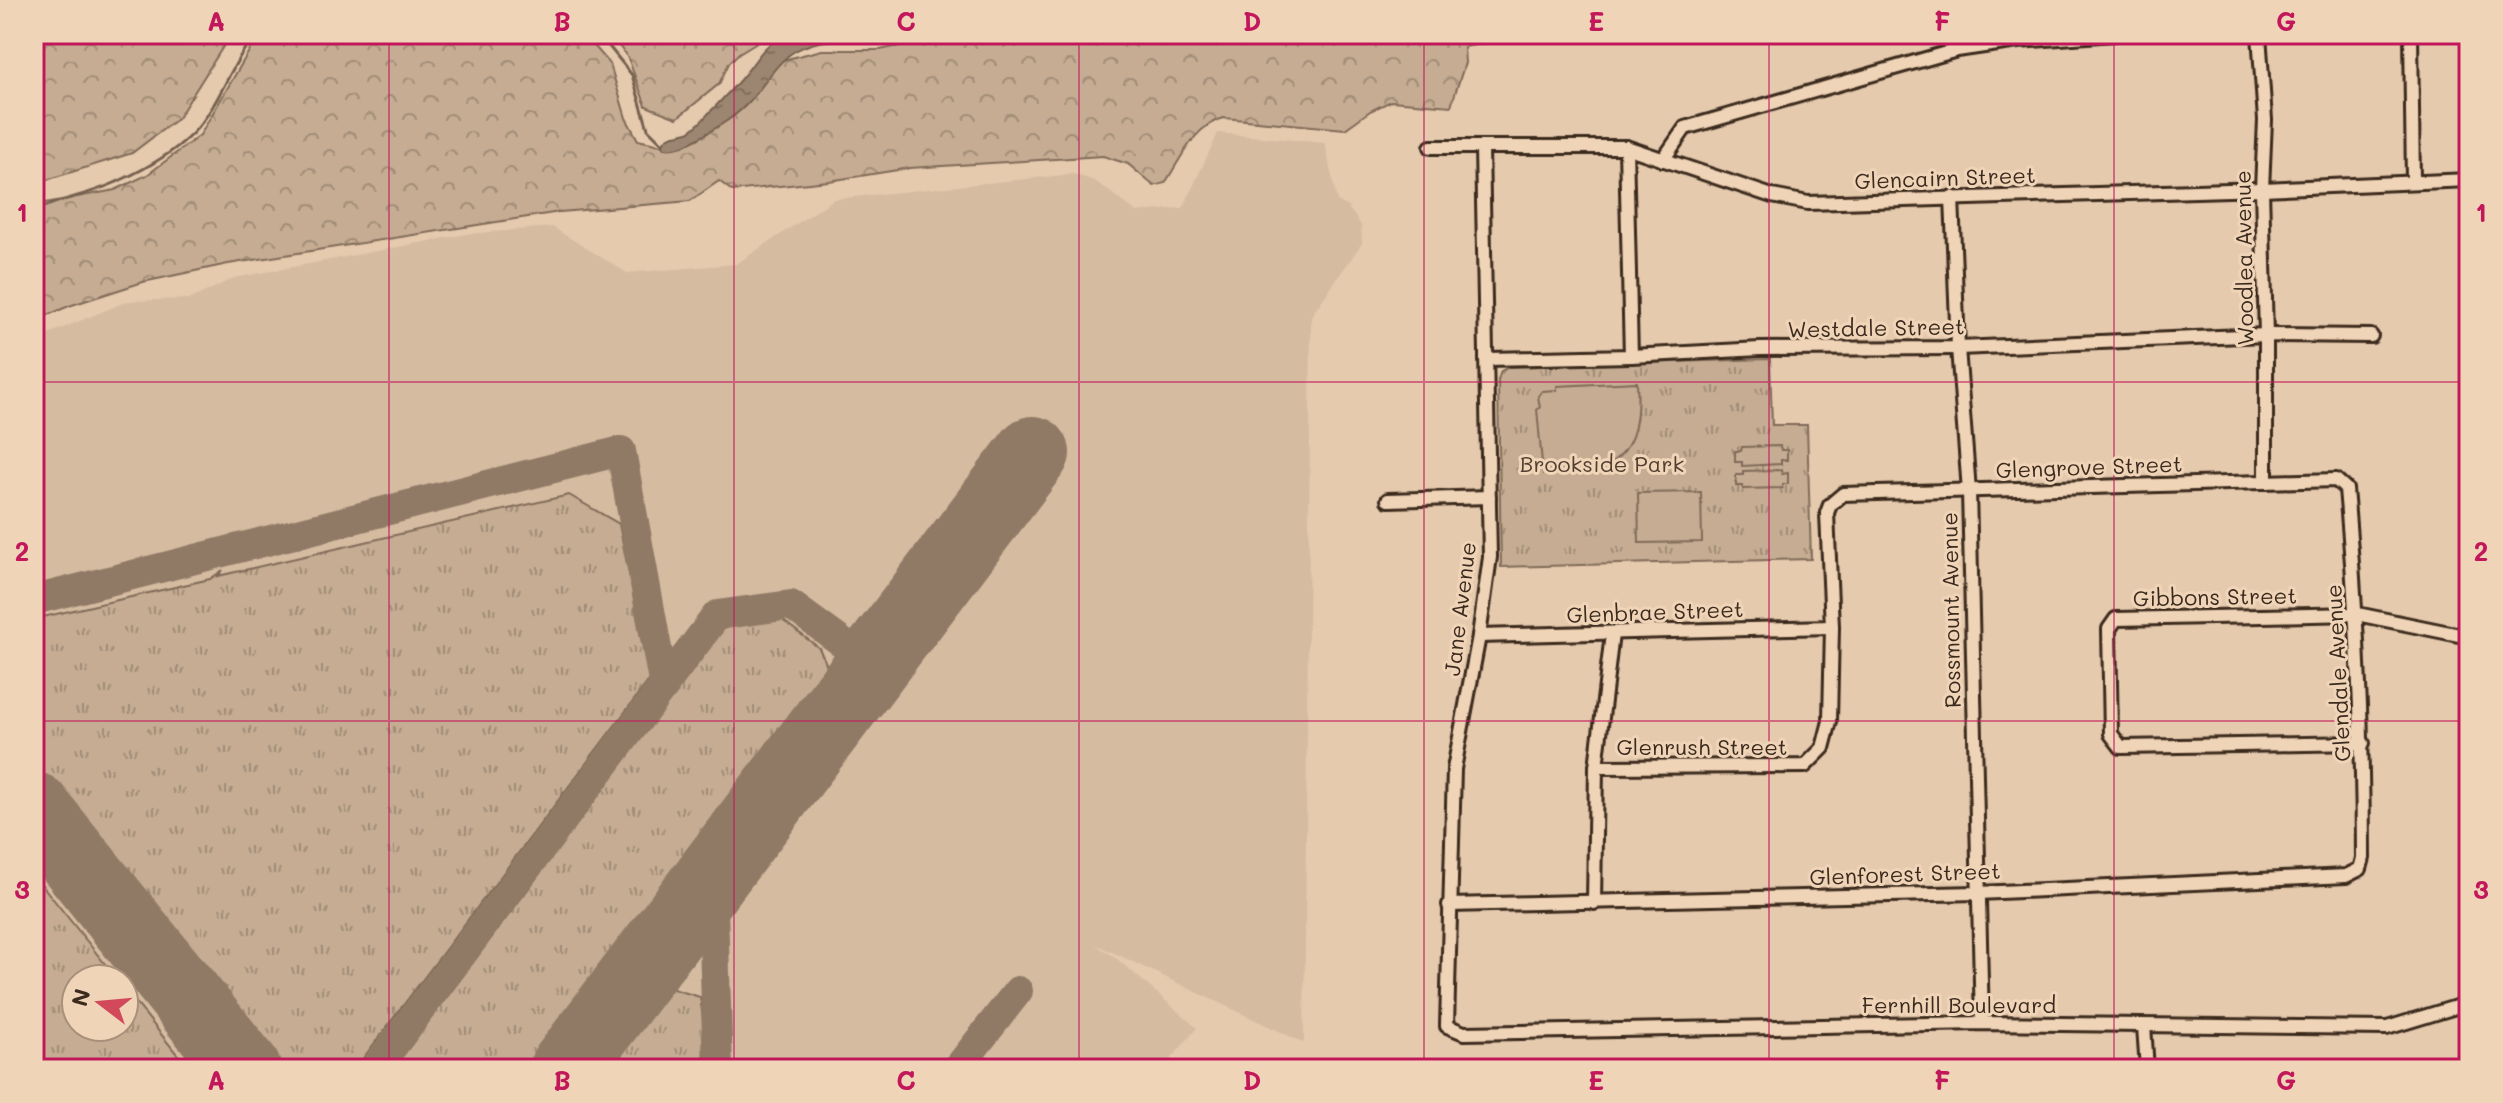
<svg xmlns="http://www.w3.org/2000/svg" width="2503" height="1103" font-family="Mali,sans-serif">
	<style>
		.built { fill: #d5bba0; fill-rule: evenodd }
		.grass { fill: url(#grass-tufts); stroke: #806b58; stroke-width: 2 }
		.forest { fill: url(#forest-crowns); stroke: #806b58; stroke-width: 2 }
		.pitch { fill: #c5ac93; stroke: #806b58; stroke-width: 2 }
		.water { fill: url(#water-ripples); stroke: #766150; stroke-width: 2 }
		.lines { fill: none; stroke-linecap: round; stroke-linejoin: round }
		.stream { stroke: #766150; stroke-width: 3 }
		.taxiway { stroke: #907a66; stroke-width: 30 }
		.runway { stroke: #907a66; stroke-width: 74 }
		.minor-casing { stroke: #3b2a1e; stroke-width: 18 }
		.minor { stroke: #f0d4b7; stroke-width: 12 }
		.grid { fill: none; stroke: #c2185b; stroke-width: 2; stroke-opacity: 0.55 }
		.labels { text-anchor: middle; stroke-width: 6; stroke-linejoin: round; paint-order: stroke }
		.street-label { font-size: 22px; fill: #3b2a1e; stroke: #f0d4b7 }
		.park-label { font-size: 22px; fill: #503e30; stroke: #f0d4b7 }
		.neatline { fill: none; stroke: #c2185b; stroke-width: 3 }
		.grid-label { font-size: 26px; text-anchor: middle; font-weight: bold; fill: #c2185b }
	</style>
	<defs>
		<pattern id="grass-tufts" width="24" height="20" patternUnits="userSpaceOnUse" patternTransform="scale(2)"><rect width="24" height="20" fill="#c5ac93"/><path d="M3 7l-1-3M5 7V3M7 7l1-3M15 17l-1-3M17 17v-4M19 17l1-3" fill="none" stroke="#a18c77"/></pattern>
		<pattern id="forest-crowns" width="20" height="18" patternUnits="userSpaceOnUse" patternTransform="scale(2)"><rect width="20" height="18" fill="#c5ac93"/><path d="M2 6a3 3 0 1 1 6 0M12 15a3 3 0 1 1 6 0" fill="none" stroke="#a18c77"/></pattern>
		<pattern id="water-ripples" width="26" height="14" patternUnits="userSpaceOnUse" patternTransform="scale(2)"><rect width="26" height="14" fill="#9d8671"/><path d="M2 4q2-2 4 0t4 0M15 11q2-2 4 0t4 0" fill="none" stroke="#816e5c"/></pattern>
	</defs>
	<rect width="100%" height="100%" fill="#e5caae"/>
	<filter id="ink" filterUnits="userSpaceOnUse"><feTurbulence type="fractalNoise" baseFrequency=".0125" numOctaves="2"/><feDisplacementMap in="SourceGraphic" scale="16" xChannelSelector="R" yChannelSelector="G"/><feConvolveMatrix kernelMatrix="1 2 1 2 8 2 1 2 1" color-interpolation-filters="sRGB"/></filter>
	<g filter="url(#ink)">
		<!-- built -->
		<path class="built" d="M1218 133 1325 143 1337 201 1347 206 1361 225 1362 243 1311 316 1304 1043 1093 943 1115 957 1197 1028 1163 1069H34V340L128 301 191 299 234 278 467 234 552 227 627 273 736 264 834 199 1073 174 1095 181 1137 212 1183 208ZM76 979H124V1027H76Z"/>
		<!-- grass -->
		<g class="grass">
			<path d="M1770 359 1772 425H1807L1811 559 1501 567 1498 380 1501 371 1509 367Z"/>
			<path d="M569 495 619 524 650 679 355 1069H266L34 782V619L210 579 223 570 218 576Z"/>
			<path d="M781 619 819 648 830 672 531 1069H393L724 628Z"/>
			<path d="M34 875 117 979H76V1027H124V988L189 1069H34Z"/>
			<path d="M663 986 700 997 710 1069H598Z"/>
		</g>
		<!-- forest -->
		<g class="forest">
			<path d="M34 34H231L178 118 132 153 34 184Z"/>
			<path d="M259 34H584L610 64 626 118 638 140 669 147 710 124 783 60 822 50H880L956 34H1539L1464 47 1465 63 1451 106 1391 101 1370 111 1345 129 1224 118C1194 125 1181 159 1165 183L1154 186 1128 164 1103 156 910 168 829 181 732 191 719 181 690 201 560 212 228 264 143 282 69 306 34 321V205L115 190 147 175 200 135Z"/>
			<path d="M610 34H770L739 53 729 63 719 84 677 118 646 106 628 58Z"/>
		</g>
		<!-- pitch -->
		<g class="pitch">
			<path d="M1637 382C1642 457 1615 475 1543 474L1537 409 1540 408 1538 396 1542 391 1557 390V386Z"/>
			<path d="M1780 446 1781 450H1787V460H1781V464L1742 466V462H1735V451H1741L1742 447Z"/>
			<path d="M1781 470 1782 474 1788 473V484H1782V488L1743 489V486H1736V475H1743V471Z"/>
			<path d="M1701 492 1702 542 1639 543 1638 493Z"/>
		</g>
		<!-- water -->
		<path class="water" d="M791 34H918C879 46 832 30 795 51 776 62 764 86 749 102 735 117 718 127 699 138 688 144 678 150 665 148L662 145C669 132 677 136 688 132 694 129 703 120 707 115 719 103 735 86 745 74 762 53 763 43 791 34Z"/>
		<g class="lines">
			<!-- stream -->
			<g class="stream">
				<path d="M599 34 632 75 648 129 663 144"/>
				<path d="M34 211C62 198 94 194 121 180 145 169 174 152 193 133 220 105 230 64 256 34"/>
			</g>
			<!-- taxiway -->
			<g class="taxiway">
				<path d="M34 600 621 451 664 687"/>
				<path d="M712 877 718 1069"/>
				<path d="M375 1069 717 615 791 605 847 646 865 676"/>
				<path d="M957 1069 1018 991"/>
			</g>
			<!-- runway -->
			<g class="runway">
				<path d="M34 809 244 1069"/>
				<path d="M566 1069 1033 453"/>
			</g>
			<!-- minor casing -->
			<g class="minor-casing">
				<g id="minor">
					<path d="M2259 34 2265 120 2262 189 2266 335V482"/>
					<path d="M2411 34 2413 181"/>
					<path d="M1431 147H1626L1772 196 1808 203 2262 189 2469 180"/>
					<path d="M1626 147 1631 356"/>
					<path d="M1482 148 1490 557 1479 636 1454 769 1447 1026 1464 1033 1982 1023 2387 1028 2469 1003"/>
					<path d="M1663 160 1685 128 1957 50 2018 41 2114 34"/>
					<path d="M1952 197 1958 348 1969 491 1982 1023"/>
					<path d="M1486 359 1631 356 1760 349 1958 348 2266 335 2371 336"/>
					<path d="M1388 500 1489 497"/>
					<path d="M1479 636 1832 627"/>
					<path d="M2363 743 2121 747 2111 734 2109 629 2116 619 2357 614 2469 637"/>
					<path d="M1594 903 1596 767 1612 634"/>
					<path d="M1449 905 1978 893 2346 876 2360 869 2363 858C2363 734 2357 612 2346 489L2336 480 1843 494 1830 505 1827 513 1832 627 1830 721 1823 748 1805 766 1596 767"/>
					<path d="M2144 1026 2147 1069"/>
				</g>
			</g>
			<!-- minor -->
			<use href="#minor" class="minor"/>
		</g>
	</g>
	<!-- grid -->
	<path class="grid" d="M389 34V1069M734 34V1069M1079 34V1069M1424 34V1069M1769 34V1069M2114 34V1069M34 382H2469M34 721H2469"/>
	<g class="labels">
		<!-- street labels -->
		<g class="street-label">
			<text transform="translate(1945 178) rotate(-2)" y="8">Glencairn Street</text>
			<text transform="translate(2244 258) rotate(-91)" y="8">Woodlea Avenue</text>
			<text transform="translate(1876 328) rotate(-1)" y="8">Westdale Street</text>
			<text transform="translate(2089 467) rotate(-2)" y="8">Glengrove Street</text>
			<text transform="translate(2215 597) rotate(-1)" y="8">Gibbons Street</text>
			<text transform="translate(1460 609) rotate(-83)" y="8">Jane Avenue</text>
			<text transform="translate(1951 610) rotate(-91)" y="8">Rossmount Avenue</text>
			<text transform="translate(1655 612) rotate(-2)" y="8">Glenbrae Street</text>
			<text transform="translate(2338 673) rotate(-93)" y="8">Glendale Avenue</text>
			<text x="1702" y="755">Glenrush Street</text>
			<text transform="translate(1905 874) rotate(-2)" y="8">Glenforest Street</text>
			<text x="1959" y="1013">Fernhill Boulevard</text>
		</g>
		<!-- park labels -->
		<g class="park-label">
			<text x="1602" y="472">Brookside Park</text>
		</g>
	</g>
	<!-- margin -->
	<rect width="2503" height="1103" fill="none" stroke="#f0d4b7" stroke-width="88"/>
	<!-- north arrow -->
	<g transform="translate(100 1003) rotate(286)"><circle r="38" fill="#f0d4b7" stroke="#a8907a" stroke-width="2"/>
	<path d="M0-6L14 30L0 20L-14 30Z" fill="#d1495b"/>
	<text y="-12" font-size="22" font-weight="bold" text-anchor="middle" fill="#3b2a1e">N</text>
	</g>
	<rect x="44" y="44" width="2415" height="1015" class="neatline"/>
	<g class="grid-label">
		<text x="216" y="31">A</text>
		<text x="562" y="31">B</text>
		<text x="906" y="31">C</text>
		<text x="1252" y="31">D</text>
		<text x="1596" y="31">E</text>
		<text x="1942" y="31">F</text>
		<text x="2286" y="31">G</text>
		<text x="22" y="222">1</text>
		<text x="2481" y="222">1</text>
		<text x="22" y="561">2</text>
		<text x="2481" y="561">2</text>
		<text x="22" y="899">3</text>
		<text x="2481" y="899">3</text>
		<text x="216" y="1090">A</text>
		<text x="562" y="1090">B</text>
		<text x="906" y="1090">C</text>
		<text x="1252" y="1090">D</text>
		<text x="1596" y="1090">E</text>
		<text x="1942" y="1090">F</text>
		<text x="2286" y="1090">G</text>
	</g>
</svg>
